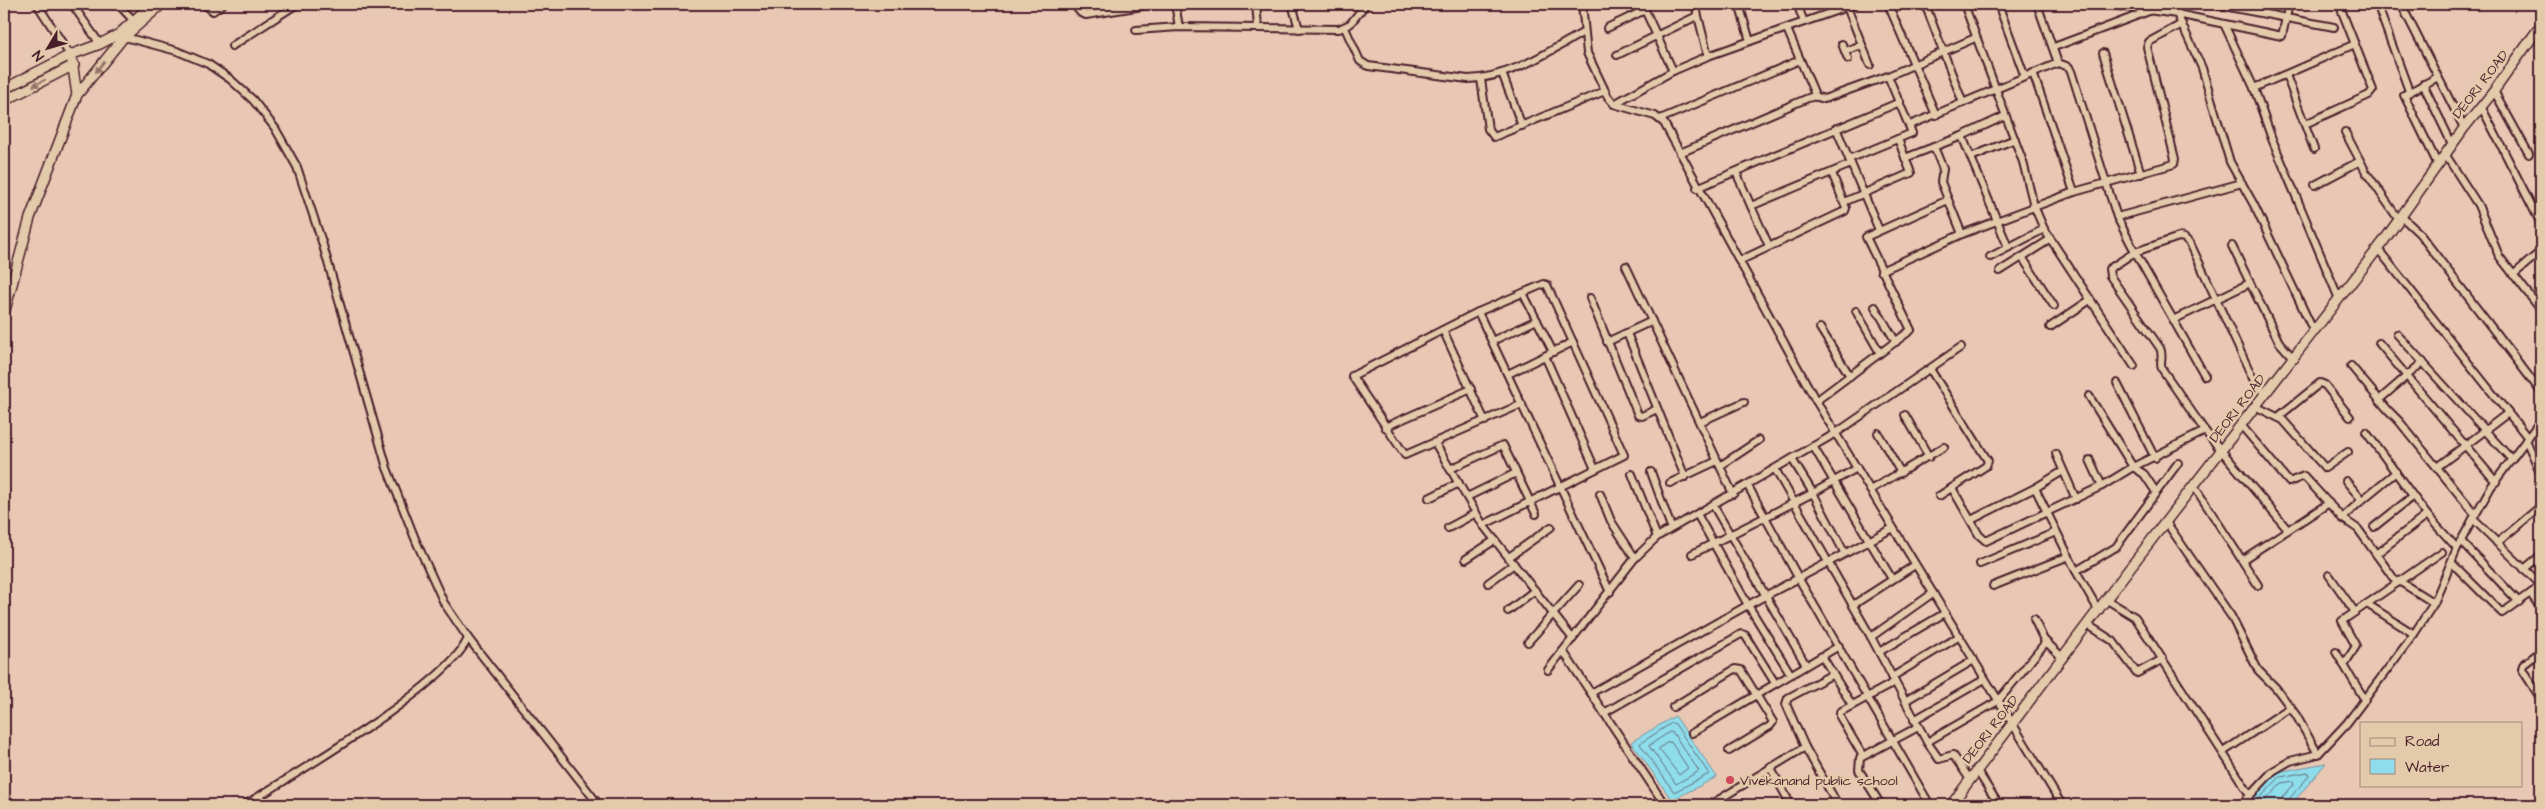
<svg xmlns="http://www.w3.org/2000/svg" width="2545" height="809" font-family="'Architects Daughter',sans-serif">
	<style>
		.water { fill: #8eddeb; stroke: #73919e }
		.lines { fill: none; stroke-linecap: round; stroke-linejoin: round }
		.shore { stroke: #656b78; stroke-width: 1 }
		.street-casing { stroke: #4a1f2b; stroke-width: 10 }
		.secondary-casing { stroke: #4a1f2b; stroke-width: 12 }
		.street { stroke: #e3caab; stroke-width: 6 }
		.secondary { stroke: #e3caab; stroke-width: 9 }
		.oneway { fill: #96746b }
		.poi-dot { fill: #d1495b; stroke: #e3caab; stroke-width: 2 }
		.labels { text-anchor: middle; stroke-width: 5; stroke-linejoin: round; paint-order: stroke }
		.street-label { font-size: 14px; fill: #4a1f2b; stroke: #e3caab }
		.poi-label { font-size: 14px; fill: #4a1f2b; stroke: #e3caab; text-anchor: start }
	</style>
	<rect width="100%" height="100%" fill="#e8c8b4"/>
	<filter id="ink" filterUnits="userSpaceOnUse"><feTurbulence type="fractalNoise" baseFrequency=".02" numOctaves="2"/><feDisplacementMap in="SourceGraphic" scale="10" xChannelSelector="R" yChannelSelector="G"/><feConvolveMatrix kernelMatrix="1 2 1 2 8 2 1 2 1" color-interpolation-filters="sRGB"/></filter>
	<g filter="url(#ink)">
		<!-- water -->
		<g class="water">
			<path d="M1675 716 1717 777 1672 800 1631 742Z"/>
			<path d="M2326 763 2291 805H2246L2277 772Z"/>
		</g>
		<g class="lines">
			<!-- shore -->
			<g class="shore">
				<path d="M1672 723 1675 724 1709 774 1674 792 1640 744Z"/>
				<path d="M1670 732 1673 733 1699 771 1676 784 1649 746Z"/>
				<path d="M1668 742H1671L1688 768 1679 775 1659 749Z"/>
				<path d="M2253 805 2280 777 2308 772 2309 776 2288 800 2287 805"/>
				<path d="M2261 805 2282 783 2293 781 2294 784 2283 797 2281 805"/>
			</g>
			<!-- street casing -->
			<g class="street-casing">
				<g id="street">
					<path d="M37 4 70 55"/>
					<path d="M72 4 100 44"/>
					<path d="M118 4 135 22"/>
					<path d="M204 4 213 11 223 4"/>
					<path d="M1073 4 1081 13 1086 15 1155 4"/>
					<path d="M1175 4 1179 27"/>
					<path d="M1256 4 1258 27"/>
					<path d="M1292 4 1299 29"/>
					<path d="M1582 4 1587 53 1608 97 1614 104 1655 116 1664 123 1816 401 2062 805"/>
					<path d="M1636 4 1639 11"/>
					<path d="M1695 4 1708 56"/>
					<path d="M1739 4 1750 41"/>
					<path d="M1797 4 1804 22"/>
					<path d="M1888 4 1936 115"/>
					<path d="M1925 4 1963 103"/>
					<path d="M1964 4 2023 162 2034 206 2044 229 2134 366"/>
					<path d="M1998 4 2025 77"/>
					<path d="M2104 4 2177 14 2282 36 2289 4"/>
					<path d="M2178 4 2177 14 2202 68 2230 162 2254 205 2314 332"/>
					<path d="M2213 4 2334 27"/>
					<path d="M2402 6 2464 128"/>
					<path d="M1847 7 1870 65"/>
					<path d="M2380 12 2409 91"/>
					<path d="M2224 24 2254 88 2272 139 2339 299"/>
					<path d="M1345 28 1360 61 1368 66 1468 79C1510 78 1548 52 1584 32"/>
					<path d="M1607 28 1645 10 1673 71"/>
					<path d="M1787 29 1816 97"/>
					<path d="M1136 30 1179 27 1339 29 1350 24 1366 4"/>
					<path d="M121 36 177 51 208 64 230 79 253 100 275 128 297 167 322 242 387 468 416 541 444 603 468 638 599 805"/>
					<path d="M1842 44 1848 59"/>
					<path d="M232 46 297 4"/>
					<path d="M2054 47 2149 11"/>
					<path d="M1845 51 1862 45"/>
					<path d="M2103 53 2141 174"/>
					<path d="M1617 55 1697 16"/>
					<path d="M2058 63 2069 67 2071 71 2117 217"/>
					<path d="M1502 73 1522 126"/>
					<path d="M2033 73 2074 192"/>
					<path d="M2286 75 2314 149"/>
					<path d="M1481 79 1488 129 1494 137 1605 91"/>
					<path d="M2423 84 2452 144"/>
					<path d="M2254 88 2355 44"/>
					<path d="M2494 91 2529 154"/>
					<path d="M1614 104 1673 71 1708 56 1855 4"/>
					<path d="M2481 106 2541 224"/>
					<path d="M1660 119 1800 60"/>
					<path d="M2305 124 2369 95 2373 90 2339 4"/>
					<path d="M1910 125 2058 63 2037 4"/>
					<path d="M1836 128 1879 230"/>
					<path d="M2345 132 2366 172 2399 220"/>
					<path d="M1962 136 2008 247"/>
					<path d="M1680 153 1808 98 1815 96 1824 99 1888 76 1975 38"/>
					<path d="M2445 154 2478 205 2499 256 2541 310"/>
					<path d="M1971 157 2015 139"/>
					<path d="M1905 158 1962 136 2005 116"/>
					<path d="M1849 159 1912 133 1888 76"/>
					<path d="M2438 165 2404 95 2438 77"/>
					<path d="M1736 172 1751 206"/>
					<path d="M2242 183 2117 217 2135 252 2179 237 2184 238 2190 243 2255 383 2265 394"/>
					<path d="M2315 185 2360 161"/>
					<path d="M1697 188 1900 102"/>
					<path d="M1844 202 1911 173 1898 139"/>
					<path d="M2402 217 2419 233 2541 392"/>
					<path d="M1962 234 2074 192 2174 164 2175 159 2147 47 2149 42 2182 24"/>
					<path d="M1769 246 1751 206 1851 164"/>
					<path d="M2232 246 2279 342 2294 359"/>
					<path d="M2378 249 2528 438"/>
					<path d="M1990 257 2044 229"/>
					<path d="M2022 257 2054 306"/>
					<path d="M1739 261 1845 211 1846 208 1832 173"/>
					<path d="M1626 266 1733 494"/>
					<path d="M1881 271 1962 234 1941 182 1943 169 1934 147"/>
					<path d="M2000 271 2049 240"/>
					<path d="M2513 275 2541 251"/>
					<path d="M1523 293 1553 352"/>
					<path d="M1590 298 1638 415 1642 416 1657 409"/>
					<path d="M1875 307 1896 342"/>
					<path d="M1856 311 1880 353"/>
					<path d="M1478 312 1610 592"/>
					<path d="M2175 319 2250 283"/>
					<path d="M2050 327 2090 300"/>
					<path d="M1820 328 1850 376"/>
					<path d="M1443 330 1485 421"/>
					<path d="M1627 333 1685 477"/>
					<path d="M2397 334 2512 460"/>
					<path d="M1492 341 1537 320"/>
					<path d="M1607 342 1652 321"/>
					<path d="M2379 343 2496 482"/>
					<path d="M1545 356 1595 469"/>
					<path d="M2351 366 2388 410 2399 421 2475 514"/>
					<path d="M1930 369 1988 461 1986 466 1939 496"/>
					<path d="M1508 374 1573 342"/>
					<path d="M2205 376 2135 252 2109 269 2110 276 2160 348C2164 356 2159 362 2162 369L2205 431 2288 530"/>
					<path d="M2117 383 2155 458"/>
					<path d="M2379 400 2423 362"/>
					<path d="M1816 401 1911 330 1866 237 1948 200"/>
					<path d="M2255 406 2283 420 2325 468 2348 452"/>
					<path d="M1905 415 1929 457"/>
					<path d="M2278 417 2320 383 2325 385 2350 417"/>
					<path d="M1700 422 1744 402"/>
					<path d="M2241 425 2289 482 2304 476 2342 518 2362 500 2346 481"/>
					<path d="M1385 427 1471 389"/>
					<path d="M2366 432 2427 515 2457 548"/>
					<path d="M1878 433 1901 473"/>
					<path d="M2526 440 2541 474"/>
					<path d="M1435 443 1483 525 1573 639"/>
					<path d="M1813 446 1892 579"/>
					<path d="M2056 454 2076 499"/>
					<path d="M1792 459 1813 493 1844 552"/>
					<path d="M2090 460 2102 486"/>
					<path d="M1720 466 1759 440"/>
					<path d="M2133 467 2205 431"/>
					<path d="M2133 467 2144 474 2156 492"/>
					<path d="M2437 467 2508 413"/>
					<path d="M1450 469 1503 445 1536 514"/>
					<path d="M1775 469 1871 637 1927 742"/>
					<path d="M1651 472 1671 527"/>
					<path d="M1632 474 1657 537"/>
					<path d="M1670 483 1717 461"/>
					<path d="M1748 486 1799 579 1930 805"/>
					<path d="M2194 486 2258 585"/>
					<path d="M1952 488 1979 535 1986 541 2102 486 2133 467 2089 396"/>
					<path d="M2035 488 2063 471"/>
					<path d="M1870 490 1944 447"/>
					<path d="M1600 494 1611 521 1635 558"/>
					<path d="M1467 497 1516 473"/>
					<path d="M1429 498 1459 483"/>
					<path d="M2362 500 2396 472"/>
					<path d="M1713 505 1806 665"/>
					<path d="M1697 514 1748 605 1790 673"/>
					<path d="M2342 518 2358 529 2397 583"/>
					<path d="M2473 519 2541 585"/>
					<path d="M1971 520 2035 488 2076 571 2099 611"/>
					<path d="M2166 522 2231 616 2258 670 2276 688 2296 715 2318 754"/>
					<path d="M1483 525 1624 455 1547 285 1544 284 1478 312 1352 376 1405 455 1522 404"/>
					<path d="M2374 527 2413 496"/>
					<path d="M1448 528 1476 513"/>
					<path d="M2461 541 2519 602"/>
					<path d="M2497 543 2541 506"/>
					<path d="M1692 554 1813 493 1857 468"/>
					<path d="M2376 554 2427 515"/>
					<path d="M1509 557 1551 527"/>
					<path d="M1466 559 1495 540"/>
					<path d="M2242 560 2329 503"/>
					<path d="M2451 562 2502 613 2540 586"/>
					<path d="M1980 564 2056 532"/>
					<path d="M2524 569 2541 555"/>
					<path d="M2076 571 2116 547 2178 463"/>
					<path d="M2329 575 2355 612"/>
					<path d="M2399 581 2434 603"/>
					<path d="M1488 583 1514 564"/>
					<path d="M1993 586 2069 556"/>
					<path d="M2530 593 2541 608"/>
					<path d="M2107 600 2135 617 2250 795"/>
					<path d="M2367 604 2414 634"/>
					<path d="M1853 605 1915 565"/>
					<path d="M1508 611 1535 590"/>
					<path d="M2034 619 2044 640 2063 658"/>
					<path d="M2088 625 2113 641 2137 673 2163 659"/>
					<path d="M1871 637 1933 593"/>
					<path d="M1528 642 1579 585"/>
					<path d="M1563 651 1665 805"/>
					<path d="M2541 651 2523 665 2522 669 2541 699"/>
					<path d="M1879 652 1945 613"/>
					<path d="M2336 652 2365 700"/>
					<path d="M1822 656 1852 705"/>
					<path d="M2344 665 2356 646 2342 621 2442 552"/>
					<path d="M1548 670 1635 558 1657 537 1836 433 1961 347"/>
					<path d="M1833 674 1788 698 1786 704 1805 747 1838 805"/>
					<path d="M1892 677 1960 636"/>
					<path d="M1591 693 1748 605 1893 528"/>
					<path d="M1905 701 1974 660"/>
					<path d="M1673 707 1735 669 1741 670 1773 722 1770 726 1729 751"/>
					<path d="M1604 713 1741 634 1745 635 1775 683"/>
					<path d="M1914 720 1985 679"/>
					<path d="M1692 733 1839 646"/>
					<path d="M2223 752 2291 707"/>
					<path d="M1863 756 1840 717V712L1895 682"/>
					<path d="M1770 767 1791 805"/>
					<path d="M1976 769 1999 805"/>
					<path d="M1969 778 1953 755 1939 759 1927 742 1998 701 2046 642"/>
					<path d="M4 796 9 805"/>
					<path d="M245 805C294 774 449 685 468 638"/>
					<path d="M1710 805 1805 747"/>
					<path d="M1881 805 1859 770 1860 758 1918 727"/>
					<path d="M2241 805 2273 771 2290 761 2318 754 2347 723 2414 634 2434 603 2457 548 2473 519 2491 487 2541 420"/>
				</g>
			</g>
			<!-- secondary casing -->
			<g class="secondary-casing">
				<g id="secondary">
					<path d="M72 61 77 95"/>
					<path d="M4 89 70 55 100 44 119 34 152 4"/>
					<path d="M4 101 74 65"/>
					<path d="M4 314 30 218 77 95 123 38 162 4"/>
					<path d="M1951 805 2132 565 2383 242 2464 128 2494 91 2541 25"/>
				</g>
			</g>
			<!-- street -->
			<use href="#street" class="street"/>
			<!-- secondary -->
			<use href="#secondary" class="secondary"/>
		</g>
		<!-- one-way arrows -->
		<defs><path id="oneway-solid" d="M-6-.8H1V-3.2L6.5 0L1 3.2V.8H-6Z" transform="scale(1.25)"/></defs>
		<g class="oneway">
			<use href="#oneway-solid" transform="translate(100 67) rotate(129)"/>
			<use href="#oneway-solid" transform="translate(39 83) rotate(152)"/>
		</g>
	</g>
	<!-- markers -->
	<circle class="poi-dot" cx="1730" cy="780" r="5"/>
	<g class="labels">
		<!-- street labels -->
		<g class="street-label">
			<text transform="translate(2480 84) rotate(-52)" y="5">DEORI ROAD</text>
			<text transform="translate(2237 408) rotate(-52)" y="5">DEORI ROAD</text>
			<text transform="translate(1990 729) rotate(-52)" y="5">DEORI ROAD</text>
		</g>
		<!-- poi labels -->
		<g class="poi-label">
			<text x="1740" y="785">Vivekanand public school</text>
		</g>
	</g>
	<!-- margin -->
	<rect width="2545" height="809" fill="none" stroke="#e3caab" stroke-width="20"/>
	<rect x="10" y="10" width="2525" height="789" fill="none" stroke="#4a1f2b" stroke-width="2" filter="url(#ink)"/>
	<!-- legend -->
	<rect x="2360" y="722" width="162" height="65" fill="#e3caab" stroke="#a68678"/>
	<rect x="2370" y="738" width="25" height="8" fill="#e3caab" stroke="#a68678"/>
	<text x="2405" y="746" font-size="15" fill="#4a1f2b">Road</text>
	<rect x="2370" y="759" width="25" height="15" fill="#8eddeb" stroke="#a68678"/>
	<text x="2405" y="772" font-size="15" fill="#4a1f2b">Water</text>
	<!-- north arrow -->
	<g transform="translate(48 48) rotate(232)" stroke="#e3caab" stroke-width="4" paint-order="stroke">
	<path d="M0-4L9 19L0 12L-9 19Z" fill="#4a1f2b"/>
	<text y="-8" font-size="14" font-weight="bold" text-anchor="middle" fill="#4a1f2b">N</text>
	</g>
</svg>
